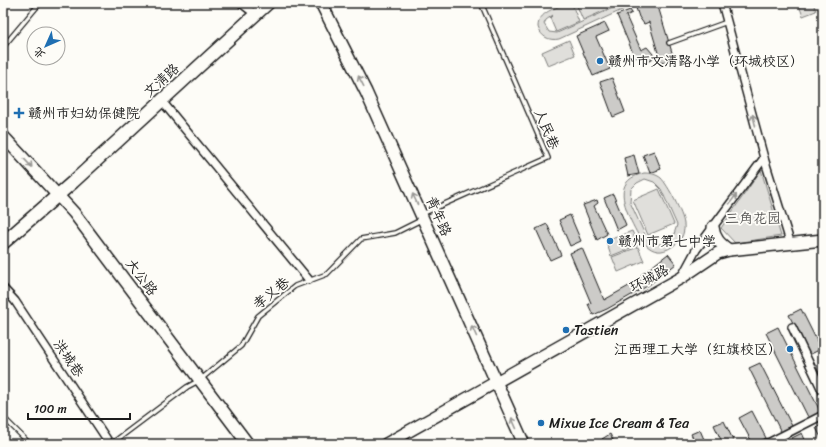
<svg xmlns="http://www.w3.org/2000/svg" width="826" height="447" font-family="Sriracha,'LXGW WenKai TC',sans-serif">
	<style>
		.green { fill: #e0dfdb; stroke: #7e7e7c; fill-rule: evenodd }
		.building { fill: #cccbc8; stroke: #1c1c1c }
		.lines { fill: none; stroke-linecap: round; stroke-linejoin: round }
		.lane-casing { stroke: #1c1c1c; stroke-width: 6 }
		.street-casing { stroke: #1c1c1c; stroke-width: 10 }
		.secondary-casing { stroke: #1c1c1c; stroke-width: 14 }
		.primary-casing { stroke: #1c1c1c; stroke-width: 15 }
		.lane { stroke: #fdfcf7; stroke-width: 3.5 }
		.street { stroke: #fdfcf7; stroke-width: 7 }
		.secondary { stroke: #fdfcf7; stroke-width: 11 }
		.primary { stroke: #fdfcf7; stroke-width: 12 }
		.oneway { stroke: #989794 }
		.poi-dot { fill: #1f6fb2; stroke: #fdfcf7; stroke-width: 1.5 }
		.labels { text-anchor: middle; stroke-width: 3.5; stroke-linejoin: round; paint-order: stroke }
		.poi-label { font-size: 14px; fill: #1c1c1c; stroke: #fdfcf7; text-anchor: start }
		.street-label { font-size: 14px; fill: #1c1c1c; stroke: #fdfcf7 }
		.park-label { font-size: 14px; fill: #575655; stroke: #fdfcf7 }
	</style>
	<rect width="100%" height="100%" fill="#fdfcf7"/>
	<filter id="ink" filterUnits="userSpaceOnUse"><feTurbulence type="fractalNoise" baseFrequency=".025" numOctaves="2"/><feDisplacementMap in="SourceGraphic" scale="8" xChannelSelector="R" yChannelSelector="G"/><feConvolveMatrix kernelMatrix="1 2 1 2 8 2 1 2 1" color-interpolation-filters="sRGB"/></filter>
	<g filter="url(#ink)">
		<!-- green -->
		<g class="green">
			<path d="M568 3H582L573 7 579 22 556 32 550 18 553 15 546 20 544 24 549 32 557 33 624 3H637L559 39C549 41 541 37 538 27 538 12 556 8 568 3Z"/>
			<path d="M584 3H605L608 9 583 20 577 6Z"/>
			<path d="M798 3H813L816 11 803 16Z"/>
			<path d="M569 40 575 55 548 66 542 52Z"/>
			<path d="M761 170 781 236 735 243 721 228Z"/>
			<path d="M644 173C650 173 656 174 661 178 668 185 683 214 684 224 685 231 682 239 677 243 653 264 640 240 631 221 622 200 615 180 644 173ZM645 179 654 182 661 189 677 225 673 237 664 244H656L647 239 630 202 631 189 637 183Z"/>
			<path d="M659 189 674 224 648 235 633 200Z"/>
			<path d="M632 231 638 245 611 256 606 241Z"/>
			<path d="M638 247 644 261 618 272 612 257Z"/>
		</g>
		<!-- building -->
		<g class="building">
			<path d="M640 3H657L674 59 661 63 649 22 644 24 639 17 636 8Z"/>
			<path d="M630 10 632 13 626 16 641 50 647 47 653 54 652 60 647 62 642 59V54L635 58 617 15Z"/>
			<path d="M605 23 609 31 596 37 610 69 593 76 576 36Z"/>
			<path d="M612 78 625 112 613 117 600 82Z"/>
			<path d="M654 151 661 169 650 173 643 155Z"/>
			<path d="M634 155 639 174 628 176 624 158Z"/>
			<path d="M613 194 626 225 617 230 604 198Z"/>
			<path d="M597 200 598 203 594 206 607 234 597 240 583 205Z"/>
			<path d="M570 215 581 241 570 246 559 220Z"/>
			<path d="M547 224 561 255 550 260 536 229Z"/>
			<path d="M582 248 604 300 643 278 641 275 668 254 676 264 649 285 607 309 593 315 588 304 591 303 570 253Z"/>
			<path d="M801 309 821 349 809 355 789 315Z"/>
			<path d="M778 327 821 413 809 419 766 333Z"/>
			<path d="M760 363 792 426 781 432 749 368Z"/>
			<path d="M752 411 766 438 755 444H753L739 418Z"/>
			<path d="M724 421 735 444H723L714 425Z"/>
			<path d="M823 425V441L816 428Z"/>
			<path d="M700 430 706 444H696L691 434Z"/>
			<path d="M802 433 807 444H795L792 438Z"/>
			<path d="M610 434 615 444H604L602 439Z"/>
		</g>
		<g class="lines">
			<!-- lane casing -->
			<g class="lane-casing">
				<g id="lane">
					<path d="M669 43 727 22"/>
					<path d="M3 47 40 3"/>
					<path d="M422 214 548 158 481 3"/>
					<path d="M3 417 30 444"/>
					<path d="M111 444 187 387 200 380 241 346 258 316 295 286 327 274 361 239 395 233 421 220"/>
				</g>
			</g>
			<!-- street casing -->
			<g class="street-casing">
				<g id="street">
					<path d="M241 3 250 10"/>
					<path d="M722 3 764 158 791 245"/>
					<path d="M161 100 309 280"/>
					<path d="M682 276 696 250 764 158"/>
					<path d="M3 288 15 301 110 444"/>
					<path d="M792 327 823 392"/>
					<path d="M766 444 823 415"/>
				</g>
			</g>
			<!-- secondary casing -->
			<g class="secondary-casing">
				<g id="secondary">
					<path d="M321 3 366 92 524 444"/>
					<path d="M3 136 74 213 248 444"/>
					<path d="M713 227C714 238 720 244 729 250"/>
					<path d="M386 444 681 278 718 253 729 250 823 240"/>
				</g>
			</g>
			<!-- primary casing -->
			<g class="primary-casing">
				<path id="primary" d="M3 243 73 182 268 3"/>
			</g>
			<!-- lane -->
			<use href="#lane" class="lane"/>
			<!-- street -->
			<use href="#street" class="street"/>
			<!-- secondary -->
			<use href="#secondary" class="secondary"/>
			<!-- primary -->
			<use href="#primary" class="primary"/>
		</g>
		<!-- one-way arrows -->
		<defs><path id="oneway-shaft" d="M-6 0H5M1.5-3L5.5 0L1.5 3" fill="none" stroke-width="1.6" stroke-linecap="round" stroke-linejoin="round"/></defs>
		<g class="oneway">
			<use href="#oneway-shaft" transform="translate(361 81) rotate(-117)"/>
			<use href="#oneway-shaft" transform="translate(754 120) rotate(-104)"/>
			<use href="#oneway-shaft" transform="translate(28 163) rotate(47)"/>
			<use href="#oneway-shaft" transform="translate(415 199) rotate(-115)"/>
			<use href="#oneway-shaft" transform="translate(733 199) rotate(-54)"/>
			<use href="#oneway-shaft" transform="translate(474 331) rotate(-114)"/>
			<use href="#oneway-shaft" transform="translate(514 423) rotate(-114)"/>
		</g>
	</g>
	<!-- markers -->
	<g class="poi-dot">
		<circle cx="600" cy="61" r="4"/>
		<path d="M17 107h4v4h4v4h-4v4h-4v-4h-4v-4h4z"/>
		<circle cx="610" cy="241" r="4"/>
		<circle cx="566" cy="330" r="4"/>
		<circle cx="790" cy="349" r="4"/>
		<circle cx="541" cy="423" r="4"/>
	</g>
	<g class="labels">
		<!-- poi labels -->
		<g class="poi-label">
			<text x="608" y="66">赣州市文清路小学（环城校区）</text>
			<text x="28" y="118">赣州市妇幼保健院</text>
			<text x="618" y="246">赣州市第七中学</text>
			<text x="574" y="335">Tastien</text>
			<text x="782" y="354" text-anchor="end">江西理工大学（红旗校区）</text>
			<text x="549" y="428">Mixue Ice Cream &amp; Tea</text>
		</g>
		<!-- street labels -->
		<g class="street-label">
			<text transform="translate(161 80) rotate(-42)" y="5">文清路</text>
			<text transform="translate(547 129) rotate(67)" y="5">人民巷</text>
			<text transform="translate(439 216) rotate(66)" y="5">青年路</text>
			<text transform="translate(142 277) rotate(53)" y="5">大公路</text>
			<text transform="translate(649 278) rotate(-28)" y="5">环城路</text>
			<text transform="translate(271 293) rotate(-39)" y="5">孝义巷</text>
			<text transform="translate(69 358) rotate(56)" y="5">洪城巷</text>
		</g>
		<!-- park labels -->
		<g class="park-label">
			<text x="753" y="223">三角花园</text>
		</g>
	</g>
	<!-- margin -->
	<rect width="826" height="447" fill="none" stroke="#fdfcf7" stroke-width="16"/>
	<rect x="8" y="8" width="810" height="431" fill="none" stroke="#1c1c1c" stroke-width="1.5" filter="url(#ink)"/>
	<!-- north arrow -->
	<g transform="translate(46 46) rotate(225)"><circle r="19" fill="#fdfcf7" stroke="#a3a29f"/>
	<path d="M0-3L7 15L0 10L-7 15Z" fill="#1f6fb2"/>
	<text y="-6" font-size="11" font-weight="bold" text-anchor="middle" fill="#1c1c1c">北</text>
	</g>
	<!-- scale -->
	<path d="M28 413v6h102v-6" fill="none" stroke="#1c1c1c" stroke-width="2"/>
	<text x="34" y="413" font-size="12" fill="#1c1c1c" stroke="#fdfcf7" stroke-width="3" paint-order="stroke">100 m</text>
</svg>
